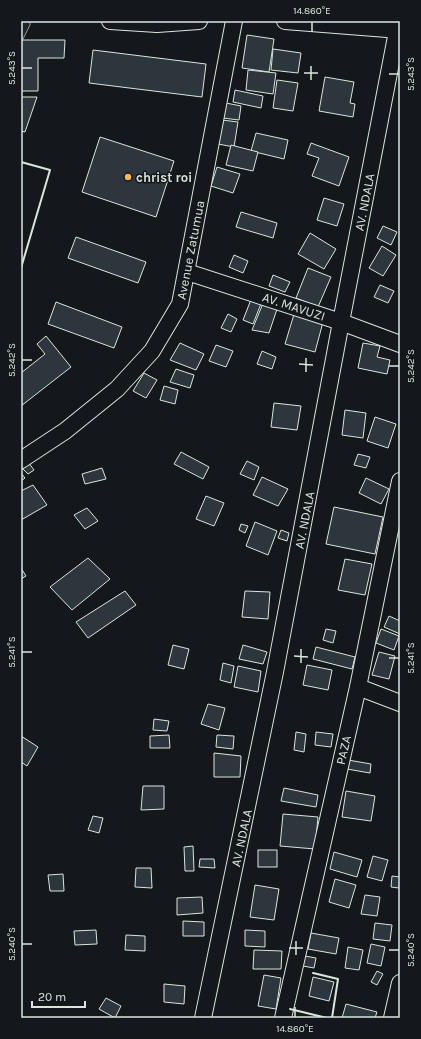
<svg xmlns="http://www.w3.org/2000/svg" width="421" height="1039" font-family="Karla,sans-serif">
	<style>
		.green { fill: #202428; stroke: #939e99 }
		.building { fill: #2c363c; stroke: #d8e6dc }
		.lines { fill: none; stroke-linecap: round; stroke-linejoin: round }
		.street-casing { stroke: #d8e6dc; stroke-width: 18 }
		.street { stroke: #14181c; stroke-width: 16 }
		.wall { stroke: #d8e6dc; stroke-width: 2 }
		.ticks { fill: none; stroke: #d8e6dc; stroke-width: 1.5 }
		.poi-dot { fill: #ffb74d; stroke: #14181c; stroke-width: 1.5 }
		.labels { text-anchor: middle; stroke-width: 3; stroke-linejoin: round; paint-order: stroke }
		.poi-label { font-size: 13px; font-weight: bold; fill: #d8e6dc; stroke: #14181c; text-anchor: start }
		.street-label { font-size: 13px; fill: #d8e6dc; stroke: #14181c }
		.neatline { fill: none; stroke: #d8e6dc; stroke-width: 1.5 }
		.ticks-label { font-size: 10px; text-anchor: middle; fill: #d8e6dc }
	</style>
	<rect width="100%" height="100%" fill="#14181c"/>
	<!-- green -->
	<path class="green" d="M21 21H30V25L21 43Z"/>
	<!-- building -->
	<g class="building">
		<path d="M247 35 274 39 269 72 242 68Z"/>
		<path d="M21 40H65L64 58H38V91H21Z"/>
		<path d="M273 49 301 53 298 73 271 70Z"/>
		<path d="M93 50 206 64 202 97 89 83Z"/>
		<path d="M248 70 276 73 273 94 246 90Z"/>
		<path d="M325 77 354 82 350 103 355 104 353 117 319 111Z"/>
		<path d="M277 80 298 83 293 111 273 108Z"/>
		<path d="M235 90 263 96 261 108 233 102Z"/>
		<path d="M21 97H37L25 132 21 131Z"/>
		<path d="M226 103 241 106 239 120 223 118Z"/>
		<path d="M222 120 238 122 234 147 218 144Z"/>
		<path d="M256 133 288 140 284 159 251 151Z"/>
		<path d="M100 137 174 161 156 217 82 192Z"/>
		<path d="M311 143 349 157 339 186 312 176 319 158 307 154Z"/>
		<path d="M231 145 258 152 253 171 226 165Z"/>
		<path d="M217 167 240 174 233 193 211 186Z"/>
		<path d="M324 198 344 204 337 226 317 220Z"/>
		<path d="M241 212 277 223 273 238 236 227Z"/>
		<path d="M383 226 397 232 391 245 377 238Z"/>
		<path d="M310 233 336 249 324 269 298 254Z"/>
		<path d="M76 237 146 262 138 283 68 258Z"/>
		<path d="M382 246 396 255 383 276 369 268Z"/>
		<path d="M234 255 248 261 243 273 229 267Z"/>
		<path d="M308 268 331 277 318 307 296 298Z"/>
		<path d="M273 275 290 282 285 292 269 286Z"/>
		<path d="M380 285 394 291 388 303 374 297Z"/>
		<path d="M252 297 262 301 253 324 243 320Z"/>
		<path d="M264 301 278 306 269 333 252 330Z"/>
		<path d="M56 302 122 327 114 348 48 324Z"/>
		<path d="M295 311 323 322 315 352 285 344Z"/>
		<path d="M228 314 237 319 231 332 221 328Z"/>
		<path d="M46 336 71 367 21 406V373L45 354 37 344Z"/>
		<path d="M180 343 204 354 196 370 170 360Z"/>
		<path d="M363 343 380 346 377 357 390 360 387 374 358 368Z"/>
		<path d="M216 345 233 351 226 367 209 361Z"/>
		<path d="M262 351 276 357 272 369 257 364Z"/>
		<path d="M176 369 194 375 190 388 170 382Z"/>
		<path d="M144 373 157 380 146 398 133 391Z"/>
		<path d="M164 386 178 390 175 404 160 400Z"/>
		<path d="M274 403 301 406 297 430 271 427Z"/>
		<path d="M345 410 366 413 363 438 342 435Z"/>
		<path d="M375 417 396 424 388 448 367 441Z"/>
		<path d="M181 452 209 467 203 479 174 464Z"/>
		<path d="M358 454 370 457 366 468 354 465Z"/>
		<path d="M247 461 259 467 254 480 240 474Z"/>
		<path d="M28 462 34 470 28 474 21 467Z"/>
		<path d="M102 468 106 479 85 484 82 474Z"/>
		<path d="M21 473 25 478 21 481Z"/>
		<path d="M262 477 288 489 278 506 253 495Z"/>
		<path d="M366 478 389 489 381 504 359 493Z"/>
		<path d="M33 485 47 505 21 520V491Z"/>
		<path d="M206 496 224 503 214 526 196 519Z"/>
		<path d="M334 507 383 517 375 554 326 544Z"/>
		<path d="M87 508 98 521 85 529 74 515Z"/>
		<path d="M255 522 277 531 268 555 246 546Z"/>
		<path d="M241 524 248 526 245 533 239 530Z"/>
		<path d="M281 530 289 533 287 541 278 538Z"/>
		<path d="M88 558 110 579 72 610 50 587Z"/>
		<path d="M345 559 372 564 365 595 338 590Z"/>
		<path d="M21 568 26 576 21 579Z"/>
		<path d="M125 591 136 605 88 638 76 622Z"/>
		<path d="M245 591 270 592 268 619 242 617Z"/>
		<path d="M389 616 400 621V634L384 627Z"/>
		<path d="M326 629 336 631 333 643 323 640Z"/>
		<path d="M381 629 399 636 394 650 376 643Z"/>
		<path d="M173 645 189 649 184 669 168 665Z"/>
		<path d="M243 645 267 652 263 664 239 659Z"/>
		<path d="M316 647 355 657 352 669 313 659Z"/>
		<path d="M379 652 395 656 389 679 372 675Z"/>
		<path d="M223 663 234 666 231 683 220 680Z"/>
		<path d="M307 665 332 670 328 690 303 685Z"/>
		<path d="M238 666 261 671 258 692 234 687Z"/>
		<path d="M208 704 225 708 219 730 201 724Z"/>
		<path d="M154 719 169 721 167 731 153 730Z"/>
		<path d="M296 732 306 734 304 752 294 750Z"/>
		<path d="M316 732 333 734 331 747 315 745Z"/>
		<path d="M169 735 170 748H150V736Z"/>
		<path d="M217 735 234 736 233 749 216 747Z"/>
		<path d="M21 736 38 747 27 766 21 762Z"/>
		<path d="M214 753 241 756 240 777H214Z"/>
		<path d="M348 760 371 764 370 773 347 769Z"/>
		<path d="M143 786H164V809L141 810Z"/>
		<path d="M284 788 318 795 316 807 281 801Z"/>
		<path d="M346 791 375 796 371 821 342 817Z"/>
		<path d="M283 814 318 817 315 849 280 846Z"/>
		<path d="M93 816 103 818 99 833 88 830Z"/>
		<path d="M193 846 194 871H185L184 847Z"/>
		<rect x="258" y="850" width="19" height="17"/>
		<path d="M334 852 362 860 357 877 330 869Z"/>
		<path d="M373 856 388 860 382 881 367 877Z"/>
		<path d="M200 859H214L215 868 199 867Z"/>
		<path d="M136 868H151L152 888 135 887Z"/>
		<path d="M63 874 64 891H50L48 875Z"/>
		<path d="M392 876 400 877 399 888 391 887Z"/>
		<path d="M335 879 356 885 349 908 329 902Z"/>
		<path d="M255 885 279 889 274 920 250 917Z"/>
		<path d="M365 895 380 897 377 916 361 914Z"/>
		<path d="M202 897 203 913 177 915V898Z"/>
		<path d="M183 921 204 922V936H183Z"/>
		<path d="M375 923 392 925 390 941 373 939Z"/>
		<path d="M96 930 97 944 75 945 74 931Z"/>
		<path d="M245 930 265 931V947L245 946Z"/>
		<path d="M311 933 339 938 336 954 308 949Z"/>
		<path d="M126 935 145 936V951L125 950Z"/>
		<path d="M371 944 385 947 381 966 367 963Z"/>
		<path d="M348 947 363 950 359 970 345 968Z"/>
		<path d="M254 950 282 951 281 969H253Z"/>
		<path d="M305 956 316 958 314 968 303 966Z"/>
		<path d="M377 971 383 974 377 985 371 982Z"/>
		<path d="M264 975 281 978 276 1009 258 1006Z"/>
		<path d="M313 977 334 982 329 1001 309 996Z"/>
		<path d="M164 984 185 986 184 1004 164 1002Z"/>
		<path d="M106 998 121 1006 115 1018 99 1009Z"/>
		<path d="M346 1004 377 1012 375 1018H342Z"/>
	</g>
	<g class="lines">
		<!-- street casing -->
		<g class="street-casing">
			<g id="street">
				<path d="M110 21 157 24 199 21"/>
				<path d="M285 21 400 30"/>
				<path d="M187 272 341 322 400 344"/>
				<path d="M21 460 65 431 117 389 152 351 180 304 234 21"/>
				<path d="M358 687 400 703"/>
				<path d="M203 1018 275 672 341 322 399 21"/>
				<path d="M283 1018 358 687 400 481"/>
				<path d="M392 1018 400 983"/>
			</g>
		</g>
		<!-- street -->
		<use href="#street" class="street"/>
		<!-- wall -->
		<g class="wall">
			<path d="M21 162 50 170 21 268"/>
			<path d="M313 973 338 979 332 1018"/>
			<path d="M290 1009 327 1018"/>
		</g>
	</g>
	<!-- ticks -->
	<path class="ticks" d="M312 32V22M22 68H32M304 73H318M389 74H399M311 80V66M22 360H32M299 364 313 365M389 366H399M306 372V358M22 652H32M294 656 308 657M389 658H399M301 663V649M22 944H32M289 948H303M389 950H399M296 955V941M295 1017V1007"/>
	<!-- markers -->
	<circle class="poi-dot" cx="128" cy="177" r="4"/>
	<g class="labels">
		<!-- poi labels -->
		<g class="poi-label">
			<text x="136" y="182">christ roi</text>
		</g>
		<!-- street labels -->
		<g class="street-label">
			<text transform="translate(364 202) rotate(-79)" y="5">AV. NDALA</text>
			<text transform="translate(190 250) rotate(-79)" y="5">Avenue Zatumua</text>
			<text transform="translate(294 306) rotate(18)" y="5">AV. MAVUZI</text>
			<text transform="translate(304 520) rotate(-79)" y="5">AV. NDALA</text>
			<text transform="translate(343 750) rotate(-77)" y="5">PAZA</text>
			<text transform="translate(241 838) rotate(-78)" y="5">AV. NDALA</text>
		</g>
	</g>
	<!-- border -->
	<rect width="421" height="1039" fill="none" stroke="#14181c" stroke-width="44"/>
	<!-- scale -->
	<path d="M32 1001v6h53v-6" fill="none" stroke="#d8e6dc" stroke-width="2"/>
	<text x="38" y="1001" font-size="12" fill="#d8e6dc" stroke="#14181c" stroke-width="3" paint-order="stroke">20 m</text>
	<rect x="22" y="22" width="377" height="995" class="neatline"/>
	<g class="ticks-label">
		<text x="312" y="14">14.860°E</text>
		<text transform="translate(11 68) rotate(-90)" y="4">5.243°S</text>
		<text transform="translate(410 74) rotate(-90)" y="4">5.243°S</text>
		<text transform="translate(11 360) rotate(-90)" y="4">5.242°S</text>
		<text transform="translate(410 366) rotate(-90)" y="4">5.242°S</text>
		<text transform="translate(11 652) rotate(-90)" y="4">5.241°S</text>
		<text transform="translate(410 658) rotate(-90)" y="4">5.241°S</text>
		<text transform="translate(11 944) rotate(-90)" y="4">5.240°S</text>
		<text transform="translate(410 950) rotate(-90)" y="4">5.240°S</text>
		<text x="295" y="1032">14.860°E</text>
	</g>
</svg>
